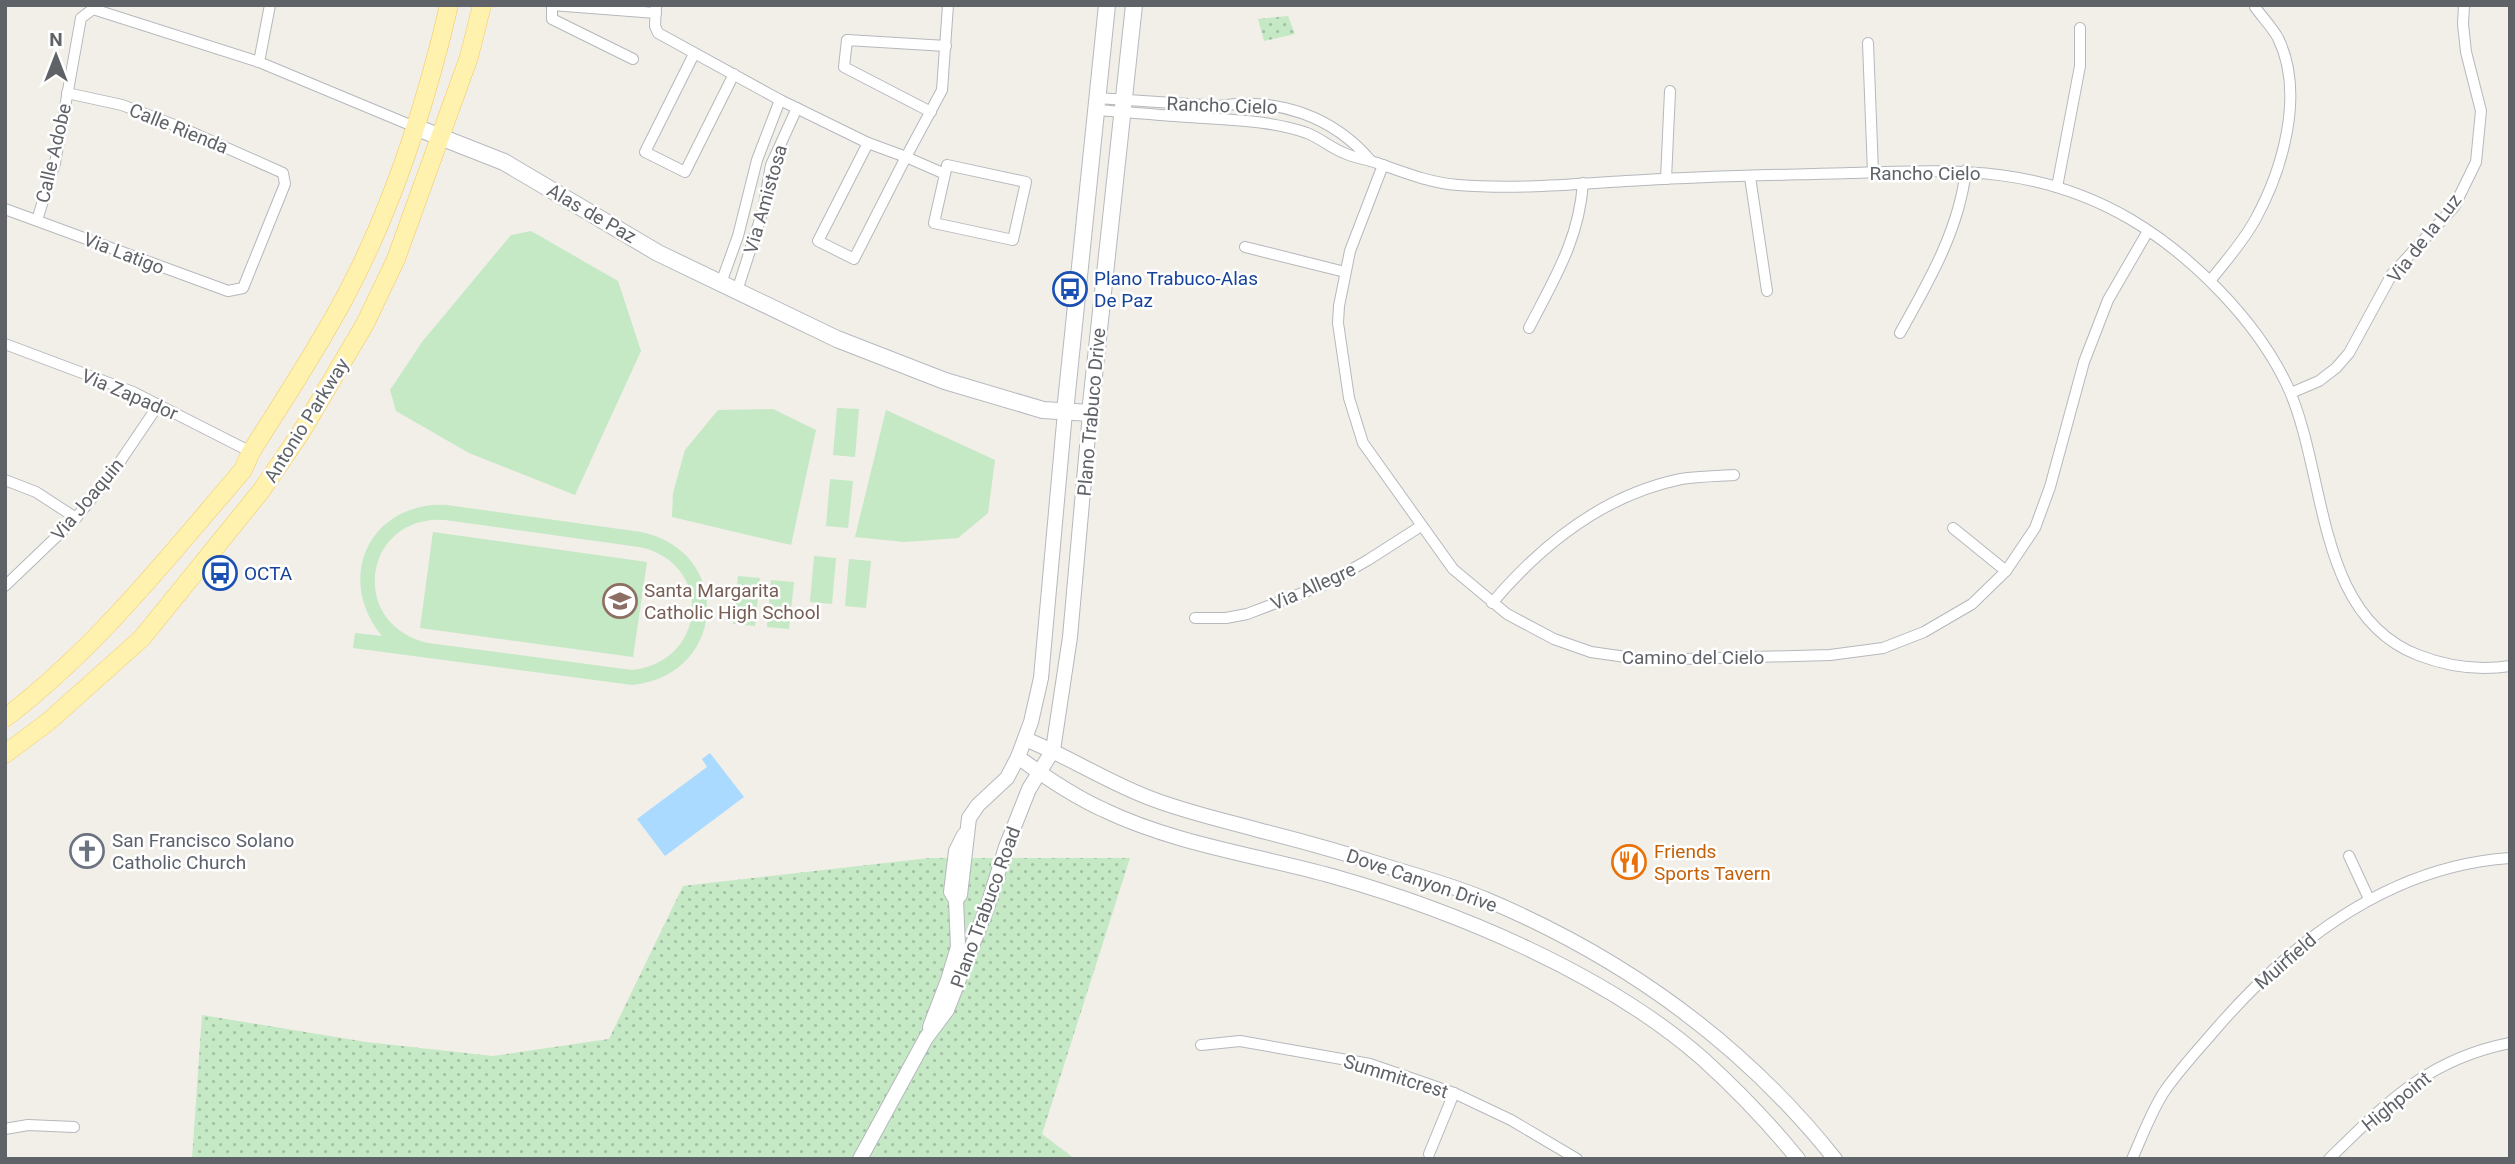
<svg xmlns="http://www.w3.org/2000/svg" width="2515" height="1164" font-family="Roboto,sans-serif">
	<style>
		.grass { fill: url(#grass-dots) }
		.garden { fill: #c5e8c5; fill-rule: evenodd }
		.water { fill: #aadaff }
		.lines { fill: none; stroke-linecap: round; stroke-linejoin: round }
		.minor-casing { stroke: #b5b8bc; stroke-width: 12 }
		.tertiary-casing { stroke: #b5b8bc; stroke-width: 16 }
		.secondary-casing { stroke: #b6babf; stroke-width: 18 }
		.primary-casing { stroke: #f2c960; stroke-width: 19 }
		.minor { stroke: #fff; stroke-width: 10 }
		.tertiary { stroke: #fff; stroke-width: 14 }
		.secondary { stroke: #fff; stroke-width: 16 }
		.primary { stroke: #fff2af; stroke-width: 18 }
		.labels { text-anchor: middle; stroke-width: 5; stroke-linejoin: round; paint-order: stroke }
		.street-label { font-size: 19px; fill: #5f6368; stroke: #fff }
		.transit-label { font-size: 19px; fill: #164399; stroke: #fff; text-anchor: start }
		.education-label { font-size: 19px; fill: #785e54; stroke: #fff; text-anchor: start }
		.worship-label { font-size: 19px; fill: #5b616d; stroke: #fff; text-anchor: start }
		.food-label { font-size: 19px; fill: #c56008; stroke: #fff; text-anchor: start }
	</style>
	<defs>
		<pattern id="grass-dots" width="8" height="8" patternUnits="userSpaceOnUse" patternTransform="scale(1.75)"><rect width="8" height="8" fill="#c5e8c5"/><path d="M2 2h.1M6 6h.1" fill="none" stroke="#a3c0a4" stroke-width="1.8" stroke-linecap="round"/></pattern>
	</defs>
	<rect width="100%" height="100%" fill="#f1efe8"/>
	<!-- grass -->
	<g class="grass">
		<path d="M1288 16 1295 34 1264 41 1258 19Z"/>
		<path d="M929 858H1130L1042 1134 1075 1159H192L202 1015 366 1042 493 1056 609 1039 683 886Z"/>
	</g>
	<!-- garden -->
	<g class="garden">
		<path d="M531 231 618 281 641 351 575 495 469 453 396 411 390 390 422 342 511 235Z"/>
		<path d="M837 408 859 409 855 457 833 455Z"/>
		<path d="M773 409 816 430 791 545 672 517 673 493 685 450 718 410Z"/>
		<path d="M886 410 995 460 988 513 958 538 905 542 855 537Z"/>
		<path d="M830 479 853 481 848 528 826 526Z"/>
		<path d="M447 505 641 532C734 551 727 676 632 685L353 648 355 633 382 636C334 578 370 501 447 505ZM445 520 639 547C714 562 708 662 632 670L428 643C347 625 363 514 445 520Z"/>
		<path d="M433 532 647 562 633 657 420 628Z"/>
		<path d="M814 556 836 558 832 604 810 602Z"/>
		<path d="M849 559 871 561 866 608 845 606Z"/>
		<path d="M738 576 760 578 755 626 733 624Z"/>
		<path d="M771 580 794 582 789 629 767 627Z"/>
	</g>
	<!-- water -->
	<path class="water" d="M710 753 744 797 665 856 637 819 707 767 702 759Z"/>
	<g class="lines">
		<!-- minor casing -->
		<g class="minor-casing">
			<g id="minor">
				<path d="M552 5 656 13"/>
				<path d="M656 5 655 26 658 33 780 100 868 143 906 157 942 90 948 5"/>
				<path d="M552 7V19L633 59"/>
				<path d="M1868 43 1873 172"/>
				<path d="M694 54 645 152 685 172 734 74"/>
				<path d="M259 62 270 5"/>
				<path d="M1097 98 1219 106C1277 97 1333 116 1371 161"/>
				<path d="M1096 110C1127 112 1158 115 1189 117 1228 120 1270 120 1307 133 1320 138 1331 148 1344 153 1354 158 1366 159 1377 163 1403 172 1430 183 1458 185 1521 190 1583 183 1645 180 1713 176 1781 175 1849 173 1953 170 2035 164 2130 219 2191 255 2255 319 2286 383 2328 470 2313 614 2418 655 2449 667 2478 671 2510 666"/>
				<path d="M931 112 844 67 847 40 946 46"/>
				<path d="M868 143 818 241 854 259 906 157 945 174 947 165 1026 182 1013 240 934 223 945 174"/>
				<path d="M1383 165 1350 251 1339 306 1338 323 1349 398 1363 443 1453 569 1507 614 1554 639 1591 652 1647 660 1830 655 1883 648 1924 632 1972 604 2006 571 2035 528 2050 487 2084 362 2108 300 2148 231"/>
				<path d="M1750 177 1767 291"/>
				<path d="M1666 179 1670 91"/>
				<path d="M2057 187 2080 66V28"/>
				<path d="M5 209 228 291 243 288 285 184 283 173 182 128 122 105 67 93"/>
				<path d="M37 220 55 163 81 18 93 9 259 62 415 127"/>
				<path d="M1245 247 1345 272"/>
				<path d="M2210 281C2225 262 2243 242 2255 220 2283 169 2305 93 2278 38 2272 27 2262 17 2255 7"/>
				<path d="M721 283 738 236 757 160 780 100"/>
				<path d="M737 291 763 210 771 165 797 108"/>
				<path d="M1529 328C1554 279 1579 240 1583 183"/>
				<path d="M1900 333C1929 281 1959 230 1966 170"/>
				<path d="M5 344 133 392 251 452"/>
				<path d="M2291 393 2319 381 2336 368 2349 353 2392 274 2454 207 2476 162 2481 111 2466 52 2463 24 2464 5"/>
				<path d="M5 480 36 492 76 518"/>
				<path d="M1953 528 2006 571"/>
				<path d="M5 586 76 518 113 472 159 404"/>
				<path d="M1492 603C1542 544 1603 495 1681 479 1698 476 1717 476 1734 475"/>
				<path d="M1195 618H1226L1247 614 1326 584 1368 560 1421 526"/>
				<path d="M2349 856 2369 899"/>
				<path d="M1201 1045 1240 1041 1370 1064 1454 1093 1511 1120 1577 1159"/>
				<path d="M5 1129 28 1125 74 1127"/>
				<path d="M1429 1154 1454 1093"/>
				<path d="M2132 1159C2142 1137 2151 1112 2164 1092 2179 1070 2198 1050 2215 1030 2291 942 2389 866 2510 858"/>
				<path d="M2329 1159C2386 1103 2428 1059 2510 1043"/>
			</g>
		</g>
		<!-- tertiary casing -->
		<g class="tertiary-casing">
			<g id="tertiary">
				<path d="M1025 739C1070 757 1110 784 1155 800 1190 813 1226 821 1262 831 1306 842 1351 855 1395 869 1425 878 1456 887 1485 899 1623 957 1741 1041 1835 1159"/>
				<path d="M1018 757C1045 777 1073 796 1104 810 1175 844 1256 855 1332 876 1456 911 1605 973 1703 1059 1737 1090 1769 1123 1798 1159"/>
				<path d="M956 900 960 895 969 818 978 805 1007 778 1018 757 1031 722 1041 678 1065 412"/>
				<path d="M930 1027 948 980 958 947 956 900 951 892 956 851 964 835"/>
				<path d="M860 1159 926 1038 947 1010 988 905 1006 847 1029 789 1053 750 1070 637 1090 413"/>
			</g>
		</g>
		<!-- secondary casing -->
		<g class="secondary-casing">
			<g id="secondary">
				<path d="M415 127 504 162 658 253 837 339 945 381 1043 410 1090 413 1134 5"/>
				<path d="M1065 412 1107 5"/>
			</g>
		</g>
		<!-- primary casing -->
		<g class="primary-casing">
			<g id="primary">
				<path d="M5 718C97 648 168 557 243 470L251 452C283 401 317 350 345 297 393 207 426 104 449 5"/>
				<path d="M5 754 48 722 142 638 261 491 300 434 365 324 396 259 469 57 482 5"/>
			</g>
		</g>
		<!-- minor -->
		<use href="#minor" class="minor"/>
		<!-- tertiary -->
		<use href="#tertiary" class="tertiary"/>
		<!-- secondary -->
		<use href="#secondary" class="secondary"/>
		<!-- primary -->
		<use href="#primary" class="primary"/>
	</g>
	<!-- icons -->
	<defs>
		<g id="bus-ring" transform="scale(1.75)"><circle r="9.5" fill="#fff" stroke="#1a4fb4" stroke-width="1.5"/><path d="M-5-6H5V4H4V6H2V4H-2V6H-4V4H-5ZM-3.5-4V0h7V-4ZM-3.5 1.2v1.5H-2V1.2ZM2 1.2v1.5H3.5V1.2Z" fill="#1a4fb4"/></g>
		<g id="school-ring" transform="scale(1.75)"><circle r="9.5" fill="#fff" stroke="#8d6e63" stroke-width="1.5"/><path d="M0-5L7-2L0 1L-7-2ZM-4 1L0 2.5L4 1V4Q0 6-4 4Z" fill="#8d6e63"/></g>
		<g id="church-ring" transform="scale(1.75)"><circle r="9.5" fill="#fff" stroke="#6b7280" stroke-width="1.5"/><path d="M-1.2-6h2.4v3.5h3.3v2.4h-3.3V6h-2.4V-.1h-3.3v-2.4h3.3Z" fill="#6b7280"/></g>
		<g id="restaurant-ring" transform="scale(1.75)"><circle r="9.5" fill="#fff" stroke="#e8710a" stroke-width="1.5"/><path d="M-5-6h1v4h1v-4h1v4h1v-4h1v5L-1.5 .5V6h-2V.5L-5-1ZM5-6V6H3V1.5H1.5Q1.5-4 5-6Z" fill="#e8710a"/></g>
	</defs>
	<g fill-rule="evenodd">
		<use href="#bus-ring" x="1070" y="289"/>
		<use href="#bus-ring" x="220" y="573"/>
		<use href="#school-ring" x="620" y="601"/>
		<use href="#church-ring" x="87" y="851"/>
		<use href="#restaurant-ring" x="1629" y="862"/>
	</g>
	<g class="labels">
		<!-- street labels -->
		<g class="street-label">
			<text transform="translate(1222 105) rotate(2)" y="7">Rancho Cielo</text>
			<text transform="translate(179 128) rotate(22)" y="7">Calle Rienda</text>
			<text transform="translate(53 153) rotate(-77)" y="7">Calle Adobe</text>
			<text x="1925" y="180">Rancho Cielo</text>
			<text transform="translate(765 199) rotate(-74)" y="7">Via Amistosa</text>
			<text transform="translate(592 213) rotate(30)" y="7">Alas de Paz</text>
			<text transform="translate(2424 238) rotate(-52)" y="7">Via de la Luz</text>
			<text transform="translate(124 253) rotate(21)" y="7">Via Latigo</text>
			<text transform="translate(130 394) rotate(23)" y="7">Via Zapador</text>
			<text transform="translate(1091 412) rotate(-85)" y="7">Plano Trabuco Drive</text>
			<text transform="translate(306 420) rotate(-58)" y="7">Antonio Parkway</text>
			<text transform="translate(87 499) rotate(-50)" y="7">Via Joaquin</text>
			<text transform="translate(1313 586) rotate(-24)" y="7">Via Allegre</text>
			<text x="1693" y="664">Camino del Cielo</text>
			<text transform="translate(1422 880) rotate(19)" y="7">Dove Canyon Drive</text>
			<text transform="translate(985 907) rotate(-70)" y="7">Plano Trabuco Road</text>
			<text transform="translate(2285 961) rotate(-41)" y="7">Muirfield</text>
			<text transform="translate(1396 1076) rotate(17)" y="7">Summitcrest</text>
			<text transform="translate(2396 1101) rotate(-39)" y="7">Highpoint</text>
		</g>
		<!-- transit labels -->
		<g class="transit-label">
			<text x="1094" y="285">Plano Trabuco-Alas<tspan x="1094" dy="22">De Paz</tspan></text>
			<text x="244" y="580">OCTA</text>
		</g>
		<!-- education labels -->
		<g class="education-label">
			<text x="644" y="597">Santa Margarita<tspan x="644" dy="22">Catholic High School</tspan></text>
		</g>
		<!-- worship labels -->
		<g class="worship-label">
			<text x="112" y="847">San Francisco Solano<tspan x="112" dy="22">Catholic Church</tspan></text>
		</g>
		<!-- food labels -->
		<g class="food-label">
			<text x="1654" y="858">Friends<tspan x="1654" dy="22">Sports Tavern</tspan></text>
		</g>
	</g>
	<!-- border -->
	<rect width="2515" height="1164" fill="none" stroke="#5f6368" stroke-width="14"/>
	<!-- north arrow -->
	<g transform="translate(56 56)" stroke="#ffffff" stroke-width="5" paint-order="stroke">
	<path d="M0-5L12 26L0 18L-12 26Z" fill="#5f6368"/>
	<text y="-10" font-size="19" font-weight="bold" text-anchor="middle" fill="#5f6368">N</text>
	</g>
</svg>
